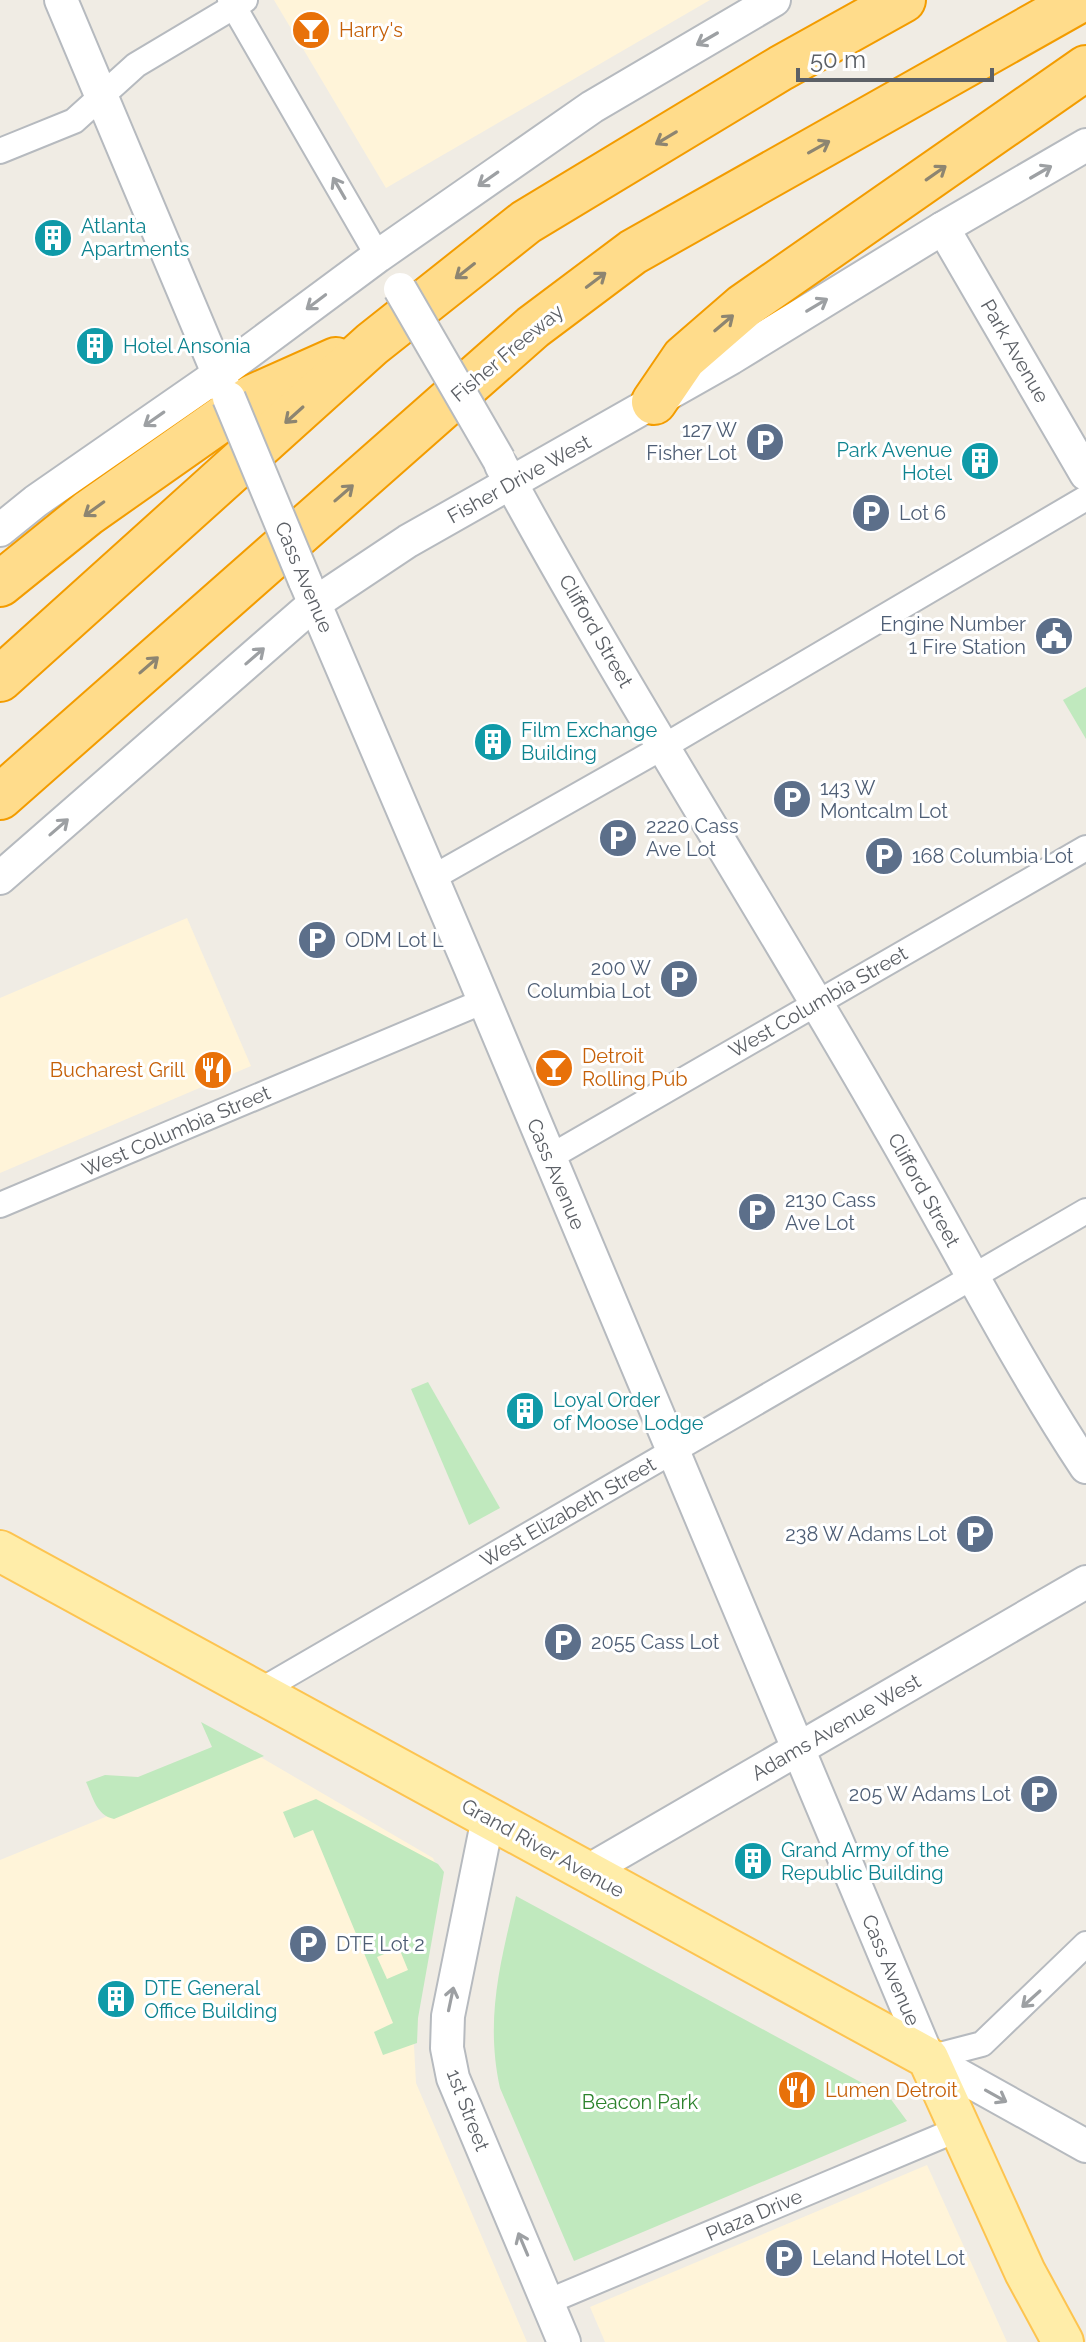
<svg xmlns="http://www.w3.org/2000/svg" width="1086" height="2342" font-family="Raleway,sans-serif">
	<style>
		.commercial { fill: #fff4d9 }
		.green { fill: #c0e9be; fill-rule: evenodd }
		.lines { fill: none; stroke-linecap: round; stroke-linejoin: round }
		.minor-casing { stroke: #b6babf; stroke-width: 28 }
		.tertiary-casing { stroke: #b6babf; stroke-width: 36 }
		.primary-casing { stroke: #fdc450; stroke-width: 44 }
		.motorway-casing { stroke: #f39c00; stroke-width: 48 }
		.minor { stroke: #fff; stroke-width: 24 }
		.tertiary { stroke: #fff; stroke-width: 32 }
		.primary { stroke: #ffeda9; stroke-width: 40 }
		.motorway { stroke: #ffdc8b; stroke-width: 44 }
		.tertiary-bridge-casing { stroke: #b6babf; stroke-width: 36; stroke-linecap: butt }
		.tertiary-bridge { stroke: #fff; stroke-width: 32 }
		.oneway { stroke: #9da0a3 }
		.oneway2 { stroke: #8d8571 }
		.labels { text-anchor: middle; stroke-width: 6; stroke-linejoin: round; paint-order: stroke }
		.food-label { font-size: 20px; fill: #c56008; stroke: #fff; text-anchor: start }
		.culture-label { font-size: 20px; fill: #0d838f; stroke: #fff; text-anchor: start }
		.street-label { font-size: 20px; fill: #5c6066; stroke: #fff }
		.service-label { font-size: 20px; fill: #4e5e75; stroke: #fff; text-anchor: start }
		.park-label { font-size: 20px; fill: #2d832d; stroke: #fff }
	</style>
	<rect width="100%" height="100%" fill="#f0ece4"/>
	<!-- commercial -->
	<g class="commercial">
		<path d="M274 0H710L386 188Z"/>
		<path d="M187 918 251 1066 0 1173V998Z"/>
		<path d="M257 1755 433 1858 442 1879 413 2027 416 2083 527 2342H0V1860Z"/>
		<path d="M927 2165 1007 2342H605L590 2307Z"/>
	</g>
	<!-- green -->
	<g class="green">
		<path d="M1086 687V739L1063 700Z"/>
		<path d="M428 1382 500 1508 469 1525 411 1389Z"/>
		<path d="M201 1722 264 1756 114 1819C96 1815 93 1797 86 1782L105 1775 138 1777 212 1747Z"/>
		<path d="M316 1799 438 1864 444 1872 418 2018 417 2043 383 2055 374 2032 393 2023 313 1830 294 1838 283 1812ZM399 1948 408 1970 387 1979 377 1957Z"/>
		<path d="M516 1896 890 2098 907 2121 574 2261 500 2088C485 2019 500 1964 516 1896Z"/>
	</g>
	<g class="lines">
		<!-- minor casing -->
		<g class="minor-casing">
			<g id="minor">
				<path d="M230 0 378 256"/>
				<path d="M0 151 74 121 136 65 245 0"/>
				<path d="M432 878 663 747 1086 498"/>
				<path d="M550 1157 1086 848"/>
				<path d="M0 1205 484 1001"/>
				<path d="M258 1692 1086 1211"/>
				<path d="M928 2058 982 2044 1086 1944"/>
				<path d="M547 2302 961 2128"/>
			</g>
		</g>
		<!-- tertiary casing -->
		<g class="tertiary-casing">
			<g id="tertiary">
				<path d="M61 0 226 392"/>
				<path d="M943 228 1086 474"/>
				<path d="M501 465C623 690 762 905 889 1127 955 1241 1014 1358 1086 1467"/>
				<path d="M0 530 36 501 219 374 378 256 592 107 774 0"/>
				<path d="M305 581 470 967 928 2058 1086 2146"/>
				<path d="M0 878 315 603 408 541 731 358 943 228 1086 145"/>
				<path d="M488 1818 448 2016 447 2048 453 2078 564 2342"/>
				<path d="M586 1872 1086 1582"/>
			</g>
		</g>
		<!-- primary casing -->
		<g class="primary-casing">
			<path id="primary" d="M0 1551 928 2058 1025 2272 1063 2342"/>
		</g>
		<!-- motorway casing -->
		<g class="motorway-casing">
			<g id="motorway">
				<path d="M654 402 684 358 744 306 1086 68"/>
				<path d="M0 584 88 513 253 397 336 360"/>
				<path d="M0 679 372 344 526 222 781 68 903 0"/>
				<path d="M0 797 533 327 633 252 1080 0"/>
			</g>
		</g>
		<!-- minor -->
		<use href="#minor" class="minor"/>
		<!-- tertiary -->
		<use href="#tertiary" class="tertiary"/>
		<!-- primary -->
		<use href="#primary" class="primary"/>
		<!-- motorway -->
		<use href="#motorway" class="motorway"/>
		<!-- tertiary-bridge casing -->
		<g class="tertiary-bridge-casing">
			<g id="tertiary-bridge">
				<path d="M400 289 499 460"/>
				<path d="M229 398 305 581"/>
			</g>
		</g>
		<!-- tertiary-bridge -->
		<use href="#tertiary-bridge" class="tertiary-bridge"/>
	</g>
	<!-- one-way arrows -->
	<defs><path id="oneway-shaft" d="M-6 0H5M1.5-3L5.5 0L1.5 3" fill="none" stroke-width="1.6" stroke-linecap="round" stroke-linejoin="round" transform="scale(2)"/></defs>
	<g class="oneway">
		<use href="#oneway-shaft" transform="translate(707 39) rotate(150)"/>
		<use href="#oneway-shaft" transform="translate(1041 172) rotate(-30)"/>
		<use href="#oneway-shaft" transform="translate(488 179) rotate(145)"/>
		<use href="#oneway-shaft" transform="translate(339 188) rotate(-120)"/>
		<use href="#oneway-shaft" transform="translate(316 302) rotate(143)"/>
		<use href="#oneway-shaft" transform="translate(817 305) rotate(-31)"/>
		<use href="#oneway-shaft" transform="translate(154 419) rotate(145)"/>
		<use href="#oneway-shaft" transform="translate(255 656) rotate(-41)"/>
		<use href="#oneway-shaft" transform="translate(59 827) rotate(-41)"/>
		<use href="#oneway-shaft" transform="translate(451 1999) rotate(-78)"/>
		<use href="#oneway-shaft" transform="translate(1031 1999) rotate(138)"/>
		<use href="#oneway-shaft" transform="translate(996 2096) rotate(29)"/>
		<use href="#oneway-shaft" transform="translate(523 2244) rotate(-113)"/>
	</g>
	<g class="oneway2">
		<use href="#oneway-shaft" transform="translate(666 138) rotate(149)"/>
		<use href="#oneway-shaft" transform="translate(819 147) rotate(-29)"/>
		<use href="#oneway-shaft" transform="translate(936 173) rotate(-35)"/>
		<use href="#oneway-shaft" transform="translate(465 271) rotate(142)"/>
		<use href="#oneway-shaft" transform="translate(596 280) rotate(-37)"/>
		<use href="#oneway-shaft" transform="translate(724 323) rotate(-40)"/>
		<use href="#oneway-shaft" transform="translate(294 415) rotate(138)"/>
		<use href="#oneway-shaft" transform="translate(344 493) rotate(-41)"/>
		<use href="#oneway-shaft" transform="translate(94 509) rotate(144)"/>
		<use href="#oneway-shaft" transform="translate(149 665) rotate(-41)"/>
	</g>
	<!-- icons -->
	<defs>
		<g id="bar-disc" transform="scale(2)"><circle r="9.5" fill="#e8710a" stroke="#fff"/><path d="M-6-5H6L.8 .8V4.5H3.5V6h-7V4.5H-.8V.8Z" fill="#fff"/></g>
		<g id="building-disc" transform="scale(2)"><circle r="9.5" fill="#0f9aa8" stroke="#fff"/><path d="M-4-6H4V6H1V3H-1V6H-4ZM-2.5-4.3h1.7v1.8h-1.7ZM.8-4.3h1.7v1.8H.8ZM-2.5-1h1.7V.8h-1.7ZM.8-1h1.7V.8H.8Z" fill="#fff"/></g>
		<g id="parking-disc" transform="scale(2)"><circle r="9.5" fill="#5c6f8a" stroke="#fff"/><path d="M-3.5-5.5H1a3.5 3.5 0 0 1 0 7H-1V5.5H-3.5ZM-1-3.4V-.6H.8a1.4 1.4 0 0 0 0-2.8Z" fill="#fff"/></g>
		<g id="civic-disc" transform="scale(2)"><circle r="9.5" fill="#5c6f8a" stroke="#fff"/><path d="M-.6-6.5H3V-4.5H.6V-3L4-1V1h2V6H-6V1h2V-1L-.6-3ZM-1.2 2.5V6h2.4V2.5Z" fill="#fff"/></g>
		<g id="restaurant-disc" transform="scale(2)"><circle r="9.5" fill="#e8710a" stroke="#fff"/><path d="M-5-6h1v4h1v-4h1v4h1v-4h1v5L-1.5 .5V6h-2V.5L-5-1ZM5-6V6H3V1.5H1.5Q1.5-4 5-6Z" fill="#fff"/></g>
	</defs>
	<g fill-rule="evenodd">
		<use href="#bar-disc" x="311" y="30"/>
		<use href="#building-disc" x="53" y="238"/>
		<use href="#building-disc" x="95" y="346"/>
		<use href="#parking-disc" x="765" y="442"/>
		<use href="#building-disc" x="980" y="461"/>
		<use href="#parking-disc" x="871" y="513"/>
		<use href="#civic-disc" x="1054" y="636"/>
		<use href="#building-disc" x="493" y="742"/>
		<use href="#parking-disc" x="792" y="799"/>
		<use href="#parking-disc" x="618" y="838"/>
		<use href="#parking-disc" x="884" y="856"/>
		<use href="#parking-disc" x="317" y="940"/>
		<use href="#parking-disc" x="679" y="979"/>
		<use href="#bar-disc" x="554" y="1068"/>
		<use href="#restaurant-disc" x="213" y="1070"/>
		<use href="#parking-disc" x="757" y="1212"/>
		<use href="#building-disc" x="525" y="1411"/>
		<use href="#parking-disc" x="975" y="1534"/>
		<use href="#parking-disc" x="563" y="1642"/>
		<use href="#parking-disc" x="1039" y="1794"/>
		<use href="#building-disc" x="753" y="1861"/>
		<use href="#parking-disc" x="308" y="1944"/>
		<use href="#building-disc" x="116" y="1999"/>
		<use href="#restaurant-disc" x="797" y="2090"/>
		<use href="#parking-disc" x="784" y="2258"/>
	</g>
	<g class="labels">
		<!-- food labels -->
		<g class="food-label">
			<text x="339" y="37">Harry's</text>
			<text x="582" y="1063">Detroit<tspan x="582" dy="23">Rolling Pub</tspan></text>
			<text x="185" y="1077" text-anchor="end">Bucharest Grill</text>
			<text x="825" y="2097">Lumen Detroit</text>
		</g>
		<!-- culture labels -->
		<g class="culture-label">
			<text x="81" y="233">Atlanta<tspan x="81" dy="23">Apartments</tspan></text>
			<text x="123" y="353">Hotel Ansonia</text>
			<text x="952" y="457" text-anchor="end">Park Avenue<tspan x="952" dy="23">Hotel</tspan></text>
			<text x="521" y="737">Film Exchange<tspan x="521" dy="23">Building</tspan></text>
			<text x="553" y="1407">Loyal Order<tspan x="553" dy="23">of Moose Lodge</tspan></text>
			<text x="781" y="1857">Grand Army of the<tspan x="781" dy="23">Republic Building</tspan></text>
			<text x="144" y="1995">DTE General<tspan x="144" dy="23">Office Building</tspan></text>
		</g>
		<!-- street labels -->
		<g class="street-label">
			<text transform="translate(1015 351) rotate(60)" y="7">Park Avenue</text>
			<text transform="translate(507 353) rotate(-40)" y="7">Fisher Freeway</text>
			<text transform="translate(519 479) rotate(-29)" y="7">Fisher Drive West</text>
			<text transform="translate(304 577) rotate(67)" y="7">Cass Avenue</text>
			<text transform="translate(596 631) rotate(60)" y="7">Clifford Street</text>
			<text transform="translate(818 1002) rotate(-30)" y="7">West Columbia Street</text>
			<text transform="translate(176 1131) rotate(-23)" y="7">West Columbia Street</text>
			<text transform="translate(556 1174) rotate(67)" y="7">Cass Avenue</text>
			<text transform="translate(924 1190) rotate(61)" y="7">Clifford Street</text>
			<text transform="translate(568 1512) rotate(-30)" y="7">West Elizabeth Street</text>
			<text transform="translate(836 1727) rotate(-30)" y="7">Adams Avenue West</text>
			<text transform="translate(543 1848) rotate(29)" y="7">Grand River Avenue</text>
			<text transform="translate(891 1970) rotate(67)" y="7">Cass Avenue</text>
			<text transform="translate(468 2110) rotate(69)" y="7">1st Street</text>
			<text transform="translate(754 2215) rotate(-23)" y="7">Plaza Drive</text>
		</g>
		<!-- service labels -->
		<g class="service-label">
			<text x="737" y="437" text-anchor="end">127 W<tspan x="737" dy="23">Fisher Lot</tspan></text>
			<text x="899" y="520">Lot 6</text>
			<text x="1026" y="631" text-anchor="end">Engine Number<tspan x="1026" dy="23">1 Fire Station</tspan></text>
			<text x="820" y="795">143 W<tspan x="820" dy="23">Montcalm Lot</tspan></text>
			<text x="646" y="833">2220 Cass<tspan x="646" dy="23">Ave Lot</tspan></text>
			<text x="912" y="863">168 Columbia Lot</text>
			<text x="345" y="947">ODM Lot L</text>
			<text x="651" y="975" text-anchor="end">200 W<tspan x="651" dy="23">Columbia Lot</tspan></text>
			<text x="785" y="1207">2130 Cass<tspan x="785" dy="23">Ave Lot</tspan></text>
			<text x="947" y="1541" text-anchor="end">238 W Adams Lot</text>
			<text x="591" y="1649">2055 Cass Lot</text>
			<text x="1011" y="1801" text-anchor="end">205 W Adams Lot</text>
			<text x="336" y="1951">DTE Lot 2</text>
			<text x="812" y="2265">Leland Hotel Lot</text>
		</g>
		<!-- park labels -->
		<g class="park-label">
			<text x="640" y="2109">Beacon Park</text>
		</g>
	</g>
	<!-- scale -->
	<path d="M798 68v12h194v-12" fill="none" stroke="#5c6066" stroke-width="4"/>
	<text x="810" y="68" font-size="24" fill="#5c6066" stroke="#ffffff" stroke-width="6" paint-order="stroke">50 m</text>
</svg>
